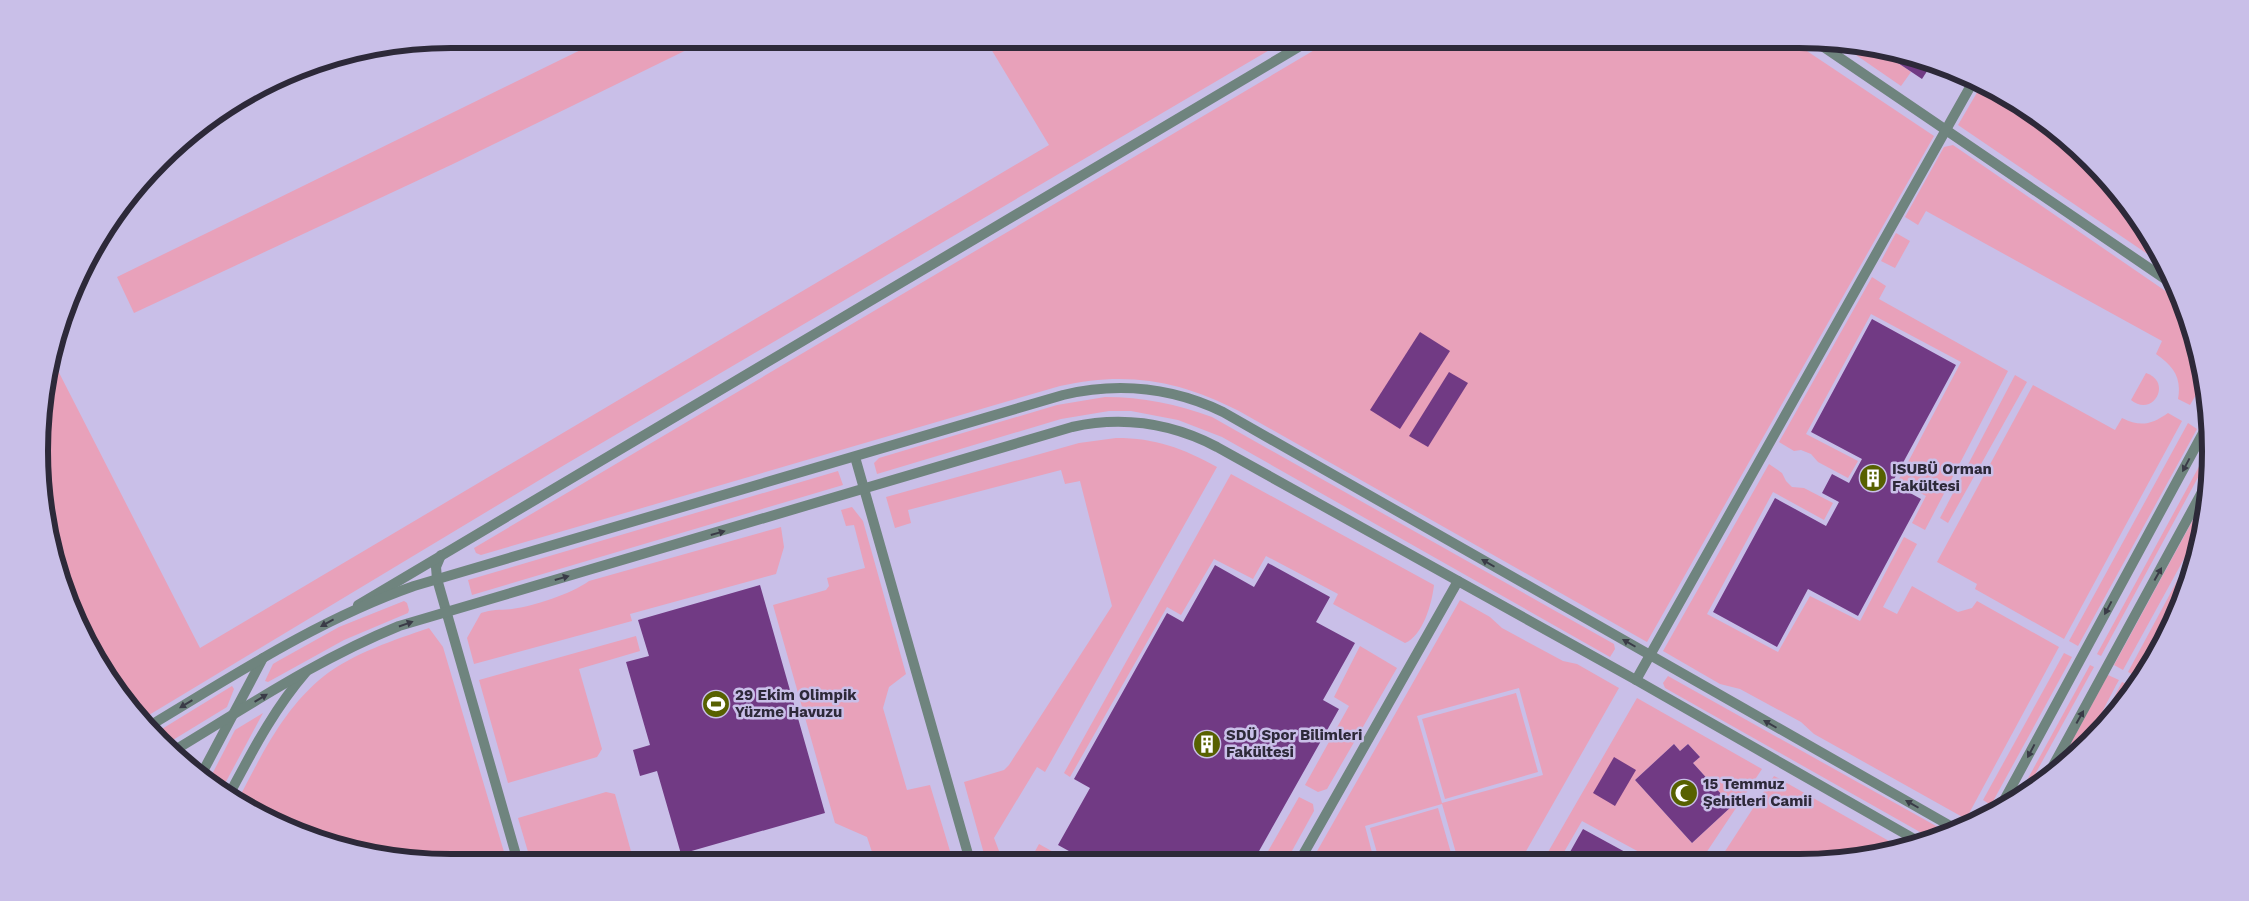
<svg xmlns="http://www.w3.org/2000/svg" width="2249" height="901" font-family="'Work Sans',sans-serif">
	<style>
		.green { fill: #e8a1ba; fill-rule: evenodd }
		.building { fill: #713a84 }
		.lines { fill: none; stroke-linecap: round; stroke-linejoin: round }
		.minor { stroke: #6f847e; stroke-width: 10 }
		.tertiary { stroke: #6f847e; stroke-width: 10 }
		.oneway { fill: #3a3b47 }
		.labels { text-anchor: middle; stroke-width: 5; stroke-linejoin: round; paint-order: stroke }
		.poi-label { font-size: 15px; font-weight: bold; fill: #2d2939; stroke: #c9bfe8; text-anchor: start }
		.rim { fill: none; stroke: #2d2939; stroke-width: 6 }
	</style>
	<rect width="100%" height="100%" fill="#c9bfe8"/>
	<!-- green -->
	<g class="green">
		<path d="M603 39H709L453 164 134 313 117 277Z"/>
		<path d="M985 39H1288L566 464 144 718 108 679 70 608 47 531 42 396 51 357 200 648 1049 145Z"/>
		<path d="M1333 39H1789L1934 136 1647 642 1239 411C1179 380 1126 371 1060 386L481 555 476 553 474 548Z"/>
		<path d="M1843 46 1902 56 1898 63 1911 72 1901 86Z"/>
		<path d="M1982 84 2004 94 2070 141 2125 200 2168 268 1958 125Z"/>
		<path d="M1953 145 2180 301 2196 344 2203 383 2190 405 2178 399C2182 377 2173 366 2156 354L2162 341 1926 211 1918 225 1905 217 1944 147Z"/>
		<path d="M1896 233 1910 241 1895 268 1881 261Z"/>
		<path d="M1872 277 1886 286 1879 299 2008 371 1925 530 1912 523 1926 496 1898 481 1961 362 1871 314 1806 434 1858 461 1848 478 1818 462 1811 454 1801 450 1794 451 1779 442Z"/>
		<path d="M2146 373C2173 382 2153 418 2131 400Z"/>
		<path d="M2015 375 2027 382 1948 523 1940 518Z"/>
		<path d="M2033 385 2115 430 2122 418C2140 427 2151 425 2168 413L2182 421 2064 639 1975 589 1977 584 1937 562Z"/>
		<path d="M1105 397C1143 397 1177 404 1212 417L1614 644 1615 649 1610 657 1222 437 1178 420 1131 411H1109L1061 419 877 474 874 463 879 458 1057 405Z"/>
		<path d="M2188 423 2197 429 2078 646 2069 641Z"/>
		<path d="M1116 438C1156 438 1182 448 1217 467L1045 772 1037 767 994 838 1001 856 1012 861H986L964 782 1004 770 1009 765 1112 606 1080 481 1065 484 1061 470 908 510 911 523 895 528 886 497 1079 443Z"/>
		<path d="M2208 450V459L2101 656 2097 654Z"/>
		<path d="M1769 464 1782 473 1786 481 1792 487 1804 488 1833 503 1824 520 1773 492 1707 614 1778 652 1810 596 1860 621 1904 537 1917 544 1883 607 1897 614 1912 586 1958 612 1972 608 1977 601 2059 647 1966 819 1814 734 1801 722 1740 689 1720 684 1663 651Z"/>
		<path d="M838 471 843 485 472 595 468 580Z"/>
		<path d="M1231 474 1434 585C1432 603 1423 636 1405 643L1333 604 1338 594 1266 556 1253 579 1214 559 1181 615 1167 607 1070 777 1064 773Z"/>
		<path d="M2207 494 2202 526 2123 670 2114 665Z"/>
		<path d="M852 507 863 521 906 674 889 687 883 708 907 790 930 785 953 861H875L867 837 835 823 773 605 826 590 829 586 827 578 865 568 854 525 846 526 841 510Z"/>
		<path d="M781 527 784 547 776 574 630 614 632 621 474 664 467 638 481 613C492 609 501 610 512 609 534 606 571 594 589 581Z"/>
		<path d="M2198 542 2188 583 2141 679 2128 672Z"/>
		<path d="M1460 600 1490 617 1502 628 1563 661 1577 664 1619 688 1521 860H1458L1442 804 1365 826 1374 860H1312ZM1519 688 1543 775 1442 803 1417 716Z"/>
		<path d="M404 601 407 603 409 610 408 613 344 640 268 682 265 681 273 664 278 661 339 627Z"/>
		<path d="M429 628 443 647 507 862H451L318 840 239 798C262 754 284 708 324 676 354 653 394 640 429 628Z"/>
		<path d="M636 636 640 651 579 669 602 749 597 757 508 783 479 680Z"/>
		<path d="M1360 646 1397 668 1327 789 1318 792 1305 785 1349 706 1334 697Z"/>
		<path d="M2064 653 2072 657 1991 805 1983 800Z"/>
		<path d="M2090 665 2094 667 2027 789 2020 793Z"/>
		<path d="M2108 675 2119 680C2101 712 2088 748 2057 769Z"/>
		<path d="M1668 676 1945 831 1927 836 1665 688 1663 683Z"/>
		<path d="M2122 682 2134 687 2096 730H2097Z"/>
		<path d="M232 686 234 689 227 707 168 743 157 732Z"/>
		<path d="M1516 693 1538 772 1445 799 1422 719Z"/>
		<path d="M1637 698 1762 769 1702 859H1652L1582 821 1560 859H1544ZM1674 744 1680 751 1688 744 1700 757 1693 763 1732 806 1692 843 1635 780Z"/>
		<path d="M263 713 222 789 208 782 235 730Z"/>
		<path d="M1774 776 1778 778 1896 845 1853 859H1720Z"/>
		<path d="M606 792 615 794 634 862H531L518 818Z"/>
		<path d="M1299 797 1313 804 1314 811 1287 860H1263Z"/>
		<path d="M1438 808 1453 860H1379L1370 828Z"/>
		<path d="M1039 844 1066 859 1065 861H1021L1033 855Z"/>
	</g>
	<!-- building -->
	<g class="building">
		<path d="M1902 56 1931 61 1933 62 1922 79 1898 63Z"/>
		<path d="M1872 319 1956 365 1892 483 1921 499 1858 616 1808 589 1777 647 1713 612 1775 498 1826 526 1839 502 1822 493 1832 474 1849 483 1862 459 1811 432Z"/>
		<path d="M1420 332 1450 351 1400 429 1370 410Z"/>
		<path d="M1449 372 1468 383 1428 447 1409 436Z"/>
		<path d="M1268 563 1330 597 1316 622 1355 643 1323 700 1339 709 1254 860 1087 861 1058 845 1090 788 1074 779 1167 613 1183 622 1215 565 1254 587Z"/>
		<path d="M760 585 825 813 681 854 657 771 640 776 633 750 650 745 626 662 649 656 638 620Z"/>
		<path d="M1674 744 1680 751 1688 744 1700 757 1693 763 1732 806 1692 843 1635 780Z"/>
		<path d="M1614 757 1636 770 1615 806 1593 793Z"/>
		<path d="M1583 829 1638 859H1566Z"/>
	</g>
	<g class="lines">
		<!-- minor -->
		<g class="minor">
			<path d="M1815 41 2174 285"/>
			<path d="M855 457 970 861"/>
			<path d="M441 555 436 567 437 579 518 862"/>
			<path d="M358 605 1312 39"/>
			<path d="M1636 680 1974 80"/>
			<path d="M2048 775 2207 483"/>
			<path d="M200 777 263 658"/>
			<path d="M230 793C253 750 274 709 306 672"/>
			<path d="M2001 806 2209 422"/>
			<path d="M1300 860 1458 581"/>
		</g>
		<!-- tertiary -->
		<g class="tertiary">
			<path d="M151 725C236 674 320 619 414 586L1063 395C1118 382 1173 388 1223 412L1954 828"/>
			<path d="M175 750C248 706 320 658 399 626L1072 427C1122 416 1171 423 1217 447L1636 680 1916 840"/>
		</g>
	</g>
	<!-- one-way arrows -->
	<defs><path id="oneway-solid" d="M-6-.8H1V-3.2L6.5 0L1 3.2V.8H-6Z" transform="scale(1.25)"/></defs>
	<g class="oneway">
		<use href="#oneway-solid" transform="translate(2186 465) rotate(118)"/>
		<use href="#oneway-solid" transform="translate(718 533) rotate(-16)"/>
		<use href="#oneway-solid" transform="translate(1488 563) rotate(-150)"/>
		<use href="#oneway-solid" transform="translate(2158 574) rotate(-61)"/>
		<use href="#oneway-solid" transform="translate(562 578) rotate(-16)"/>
		<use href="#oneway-solid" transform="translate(2108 608) rotate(118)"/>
		<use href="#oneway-solid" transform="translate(327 623) rotate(151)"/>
		<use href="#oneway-solid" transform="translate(406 624) rotate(-19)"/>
		<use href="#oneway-solid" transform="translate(1629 643) rotate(-150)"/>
		<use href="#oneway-solid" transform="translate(261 698) rotate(-31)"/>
		<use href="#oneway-solid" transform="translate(186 704) rotate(149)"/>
		<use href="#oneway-solid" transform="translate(2080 717) rotate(-61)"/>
		<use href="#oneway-solid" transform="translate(1770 724) rotate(-150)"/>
		<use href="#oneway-solid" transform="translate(2031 751) rotate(118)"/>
		<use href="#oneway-solid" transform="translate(1912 804) rotate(-150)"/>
	</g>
	<!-- icons -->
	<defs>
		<g id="building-disc" transform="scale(1.4375)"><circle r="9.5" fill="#576100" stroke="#c9bfe8"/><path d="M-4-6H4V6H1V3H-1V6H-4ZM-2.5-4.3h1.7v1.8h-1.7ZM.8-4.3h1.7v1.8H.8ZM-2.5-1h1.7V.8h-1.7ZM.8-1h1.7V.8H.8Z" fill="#fff"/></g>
		<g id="stadium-disc" transform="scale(1.4375)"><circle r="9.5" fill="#576100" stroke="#c9bfe8"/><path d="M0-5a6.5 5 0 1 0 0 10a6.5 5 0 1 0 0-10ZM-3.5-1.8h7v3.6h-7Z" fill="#fff"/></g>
		<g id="mosque-disc" transform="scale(1.4375)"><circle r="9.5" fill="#576100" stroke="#c9bfe8"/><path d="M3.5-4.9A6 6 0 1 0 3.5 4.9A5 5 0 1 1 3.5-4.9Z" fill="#fff"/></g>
	</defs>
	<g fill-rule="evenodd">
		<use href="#building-disc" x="1873" y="478"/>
		<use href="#stadium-disc" x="716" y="704"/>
		<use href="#building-disc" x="1207" y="744"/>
		<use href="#mosque-disc" x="1684" y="793"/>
	</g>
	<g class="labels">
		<!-- poi labels -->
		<g class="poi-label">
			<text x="1892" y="474">ISUBÜ Orman<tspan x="1892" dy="17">Fakültesi</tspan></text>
			<text x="735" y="700">29 Ekim Olimpik<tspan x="735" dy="17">Yüzme Havuzu</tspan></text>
			<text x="1226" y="740">SDÜ Spor Bilimleri<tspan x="1226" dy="17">Fakültesi</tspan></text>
			<text x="1703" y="789">15 Temmuz<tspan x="1703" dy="17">Şehitleri Camii</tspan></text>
		</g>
	</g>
	<!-- crop -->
	<path d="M0 0H2249V901H0ZM451 48H1799A403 403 0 0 1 2202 451V451A403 403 0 0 1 1799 854H451A403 403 0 0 1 48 451V451A403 403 0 0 1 451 48Z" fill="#c9bfe8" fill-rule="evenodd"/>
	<path class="rim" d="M451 48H1799A403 403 0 0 1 2202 451V451A403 403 0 0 1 1799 854H451A403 403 0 0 1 48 451V451A403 403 0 0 1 451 48Z"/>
</svg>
